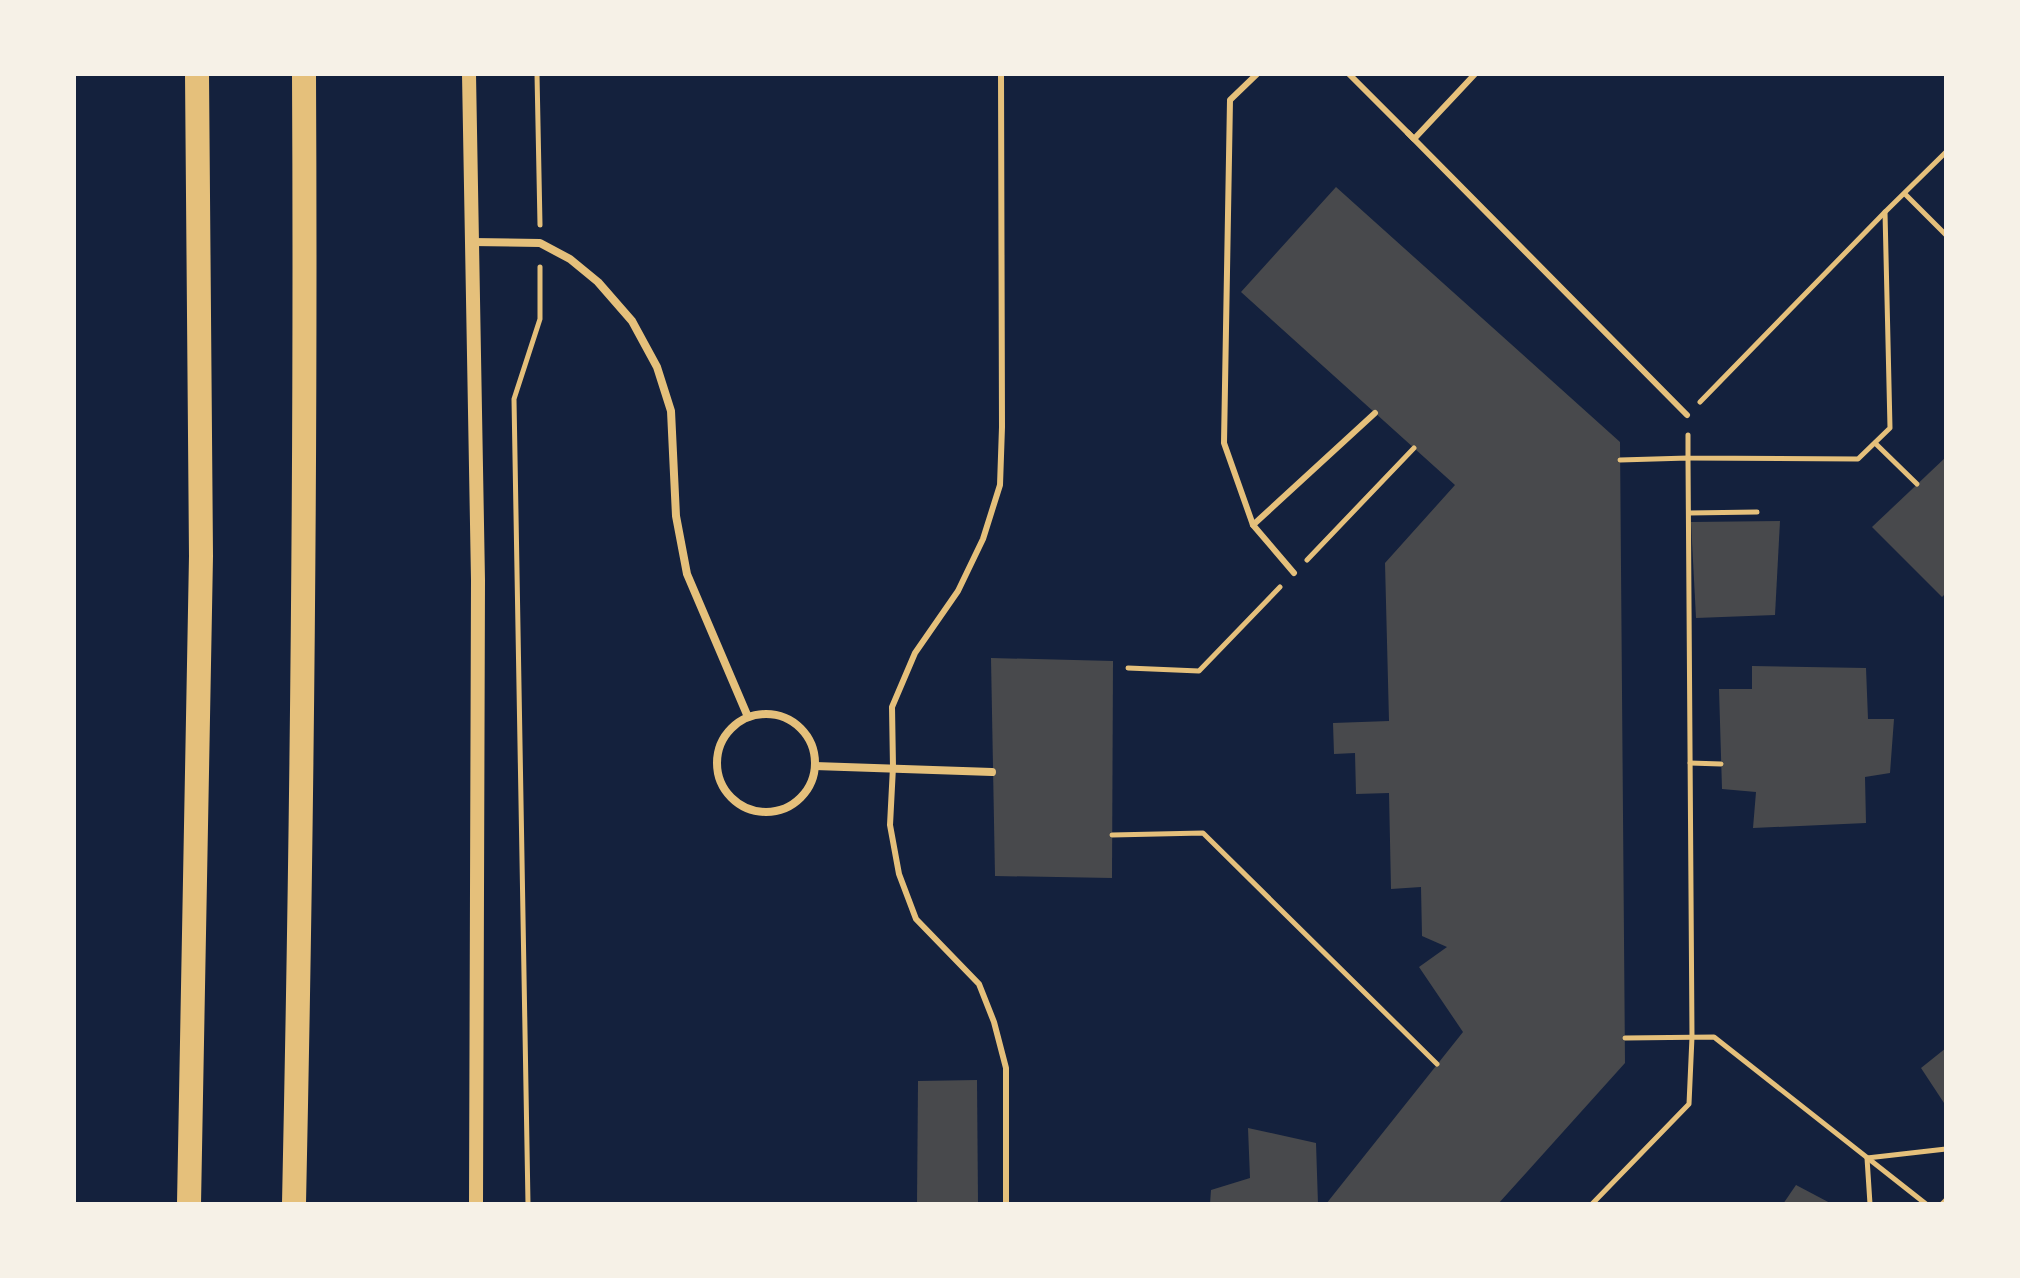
<svg xmlns="http://www.w3.org/2000/svg" width="2020" height="1278" font-family="'Sofia Sans Condensed',sans-serif">
	<style>
		.building { fill: #48494c }
		.lines { fill: none; stroke-linecap: round; stroke-linejoin: round }
		.path { stroke: #e5c07b; stroke-width: 5 }
		.service { stroke: #e5c07b; stroke-width: 6 }
		.minor { stroke: #e5c07b; stroke-width: 8 }
		.tertiary { stroke: #e5c07b; stroke-width: 14 }
		.motorway { stroke: #e5c07b; stroke-width: 24 }
	</style>
	<rect width="100%" height="100%" fill="#14213d"/>
	<!-- building -->
	<g class="building">
		<path d="M1336 187 1620 442 1625 1063 1498 1204H1326L1463 1032 1419 967 1447 947 1422 936 1421 887 1391 889 1389 793 1356 794 1355 753 1334 754 1333 723 1389 721 1385 563 1455 485 1241 292Z"/>
		<path d="M1946 457V593L1942 597 1872 527Z"/>
		<path d="M1780 521 1775 615 1696 618 1691 522Z"/>
		<path d="M991 658 1113 661 1112 878 995 876Z"/>
		<path d="M1752 666 1866 668 1868 719H1894L1890 773 1865 777 1866 823 1753 828 1756 792 1722 789 1719 689H1752Z"/>
		<path d="M1946 1048V1106L1921 1068Z"/>
		<path d="M977 1080 978 1204H917L918 1081Z"/>
		<path d="M1248 1128 1316 1143 1318 1204H1210L1211 1190 1250 1178Z"/>
		<path d="M1796 1185 1832 1204H1783Z"/>
	</g>
	<g class="lines">
		<!-- path -->
		<g class="path">
			<path d="M537 74 540 225"/>
			<path d="M1905 194 1946 235"/>
			<path d="M1700 402 1885 212"/>
			<path d="M1688 435V458L1858 459 1890 428 1885 212 1946 152"/>
			<path d="M1875 443 1917 484"/>
			<path d="M1689 513 1757 512"/>
			<path d="M1307 560 1414 448"/>
			<path d="M1128 668 1199 671 1280 587"/>
			<path d="M1690 763 1721 764"/>
			<path d="M1112 835 1203 833 1437 1064"/>
			<path d="M1625 1038 1714 1037 1926 1204"/>
			<path d="M528 1204 514 399 540 319V267"/>
			<path d="M1592 1204 1689 1104 1692 1037 1688 458 1620 460"/>
			<path d="M1870 1204 1867 1158 1946 1149"/>
			<path d="M1942 1204 1946 1200"/>
		</g>
		<!-- service -->
		<g class="service">
			<path d="M1001 74 1002 427 1000 485 983 539 958 591 915 653 892 707 893 767 890 825 899 874 916 919 979 984 994 1022 1006 1068V1204"/>
			<path d="M1257 74 1230 100 1224 443 1253 525 1294 573"/>
			<path d="M1349 74 1414 139 1475 74"/>
			<path d="M1408 133 1687 415"/>
			<path d="M1253 525 1375 413"/>
		</g>
		<!-- minor -->
		<g class="minor">
			<path d="M472 242 540 243 570 259 598 282 632 321 657 367 671 411 676 516 687 574 748 717"/>
			<circle cx="766" cy="763" r="49"/>
			<path d="M815 766 992 772"/>
		</g>
		<!-- tertiary -->
		<path class="tertiary" d="M469 74 478 580 476 1204"/>
		<!-- motorway -->
		<g class="motorway">
			<path d="M189 1204 201 556 197 74"/>
			<path d="M294 1204C302 827 306 451 304 74"/>
		</g>
	</g>
	<!-- border -->
	<rect width="2020" height="1278" fill="none" stroke="#f6f1e7" stroke-width="152"/>
</svg>
